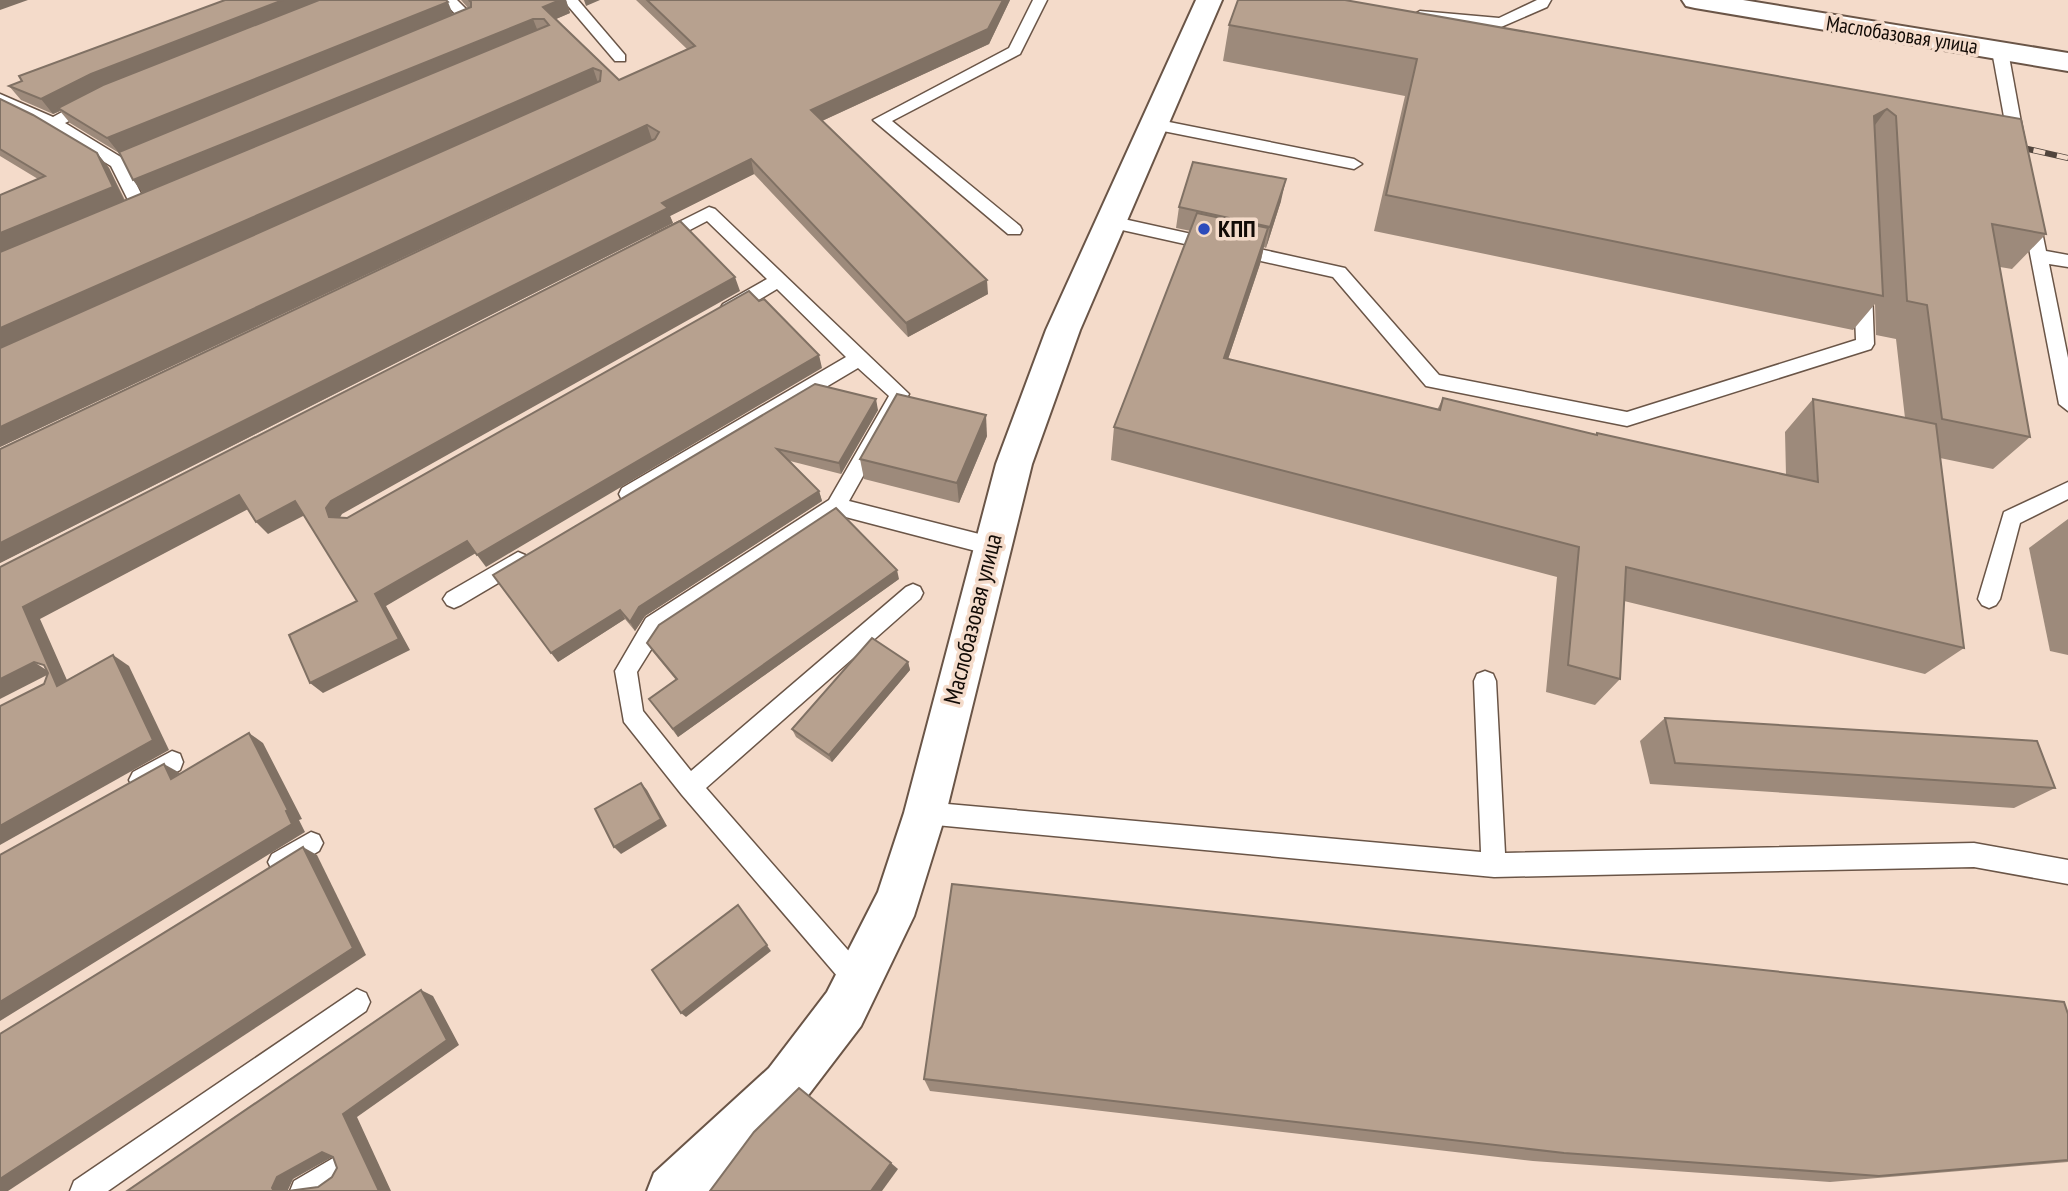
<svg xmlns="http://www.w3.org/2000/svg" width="2068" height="1191" font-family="'PT Sans Narrow',sans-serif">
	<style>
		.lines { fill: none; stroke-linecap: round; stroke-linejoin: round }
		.lane-casing { stroke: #6a5547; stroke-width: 3 }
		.street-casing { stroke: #6a5547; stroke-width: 4 }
		.lane { fill: #fff; fill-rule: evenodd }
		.street { fill: #fff; fill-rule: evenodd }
		.rail-casing { stroke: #51453d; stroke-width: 6 }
		.rail { stroke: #f4dbca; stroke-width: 4.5; stroke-dasharray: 12; stroke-linecap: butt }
		.wall { fill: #9d8a7b }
		.shaded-wall { fill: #807164 }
		.building { fill: #b7a18f; stroke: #807164; stroke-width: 2 }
		.poi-dot { fill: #2c4bbb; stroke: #f4dbca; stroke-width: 2.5 }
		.labels { text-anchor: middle; stroke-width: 7; stroke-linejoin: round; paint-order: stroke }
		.far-street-label { font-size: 21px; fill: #120b06; stroke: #f4dbca }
		.poi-label { font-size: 24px; font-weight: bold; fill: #120b06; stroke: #f4dbca; text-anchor: start }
		.street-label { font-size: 24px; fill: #120b06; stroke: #f4dbca }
	</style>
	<rect width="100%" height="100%" fill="#f4dbca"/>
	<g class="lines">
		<!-- lane casing -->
		<g class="lane-casing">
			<g id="lane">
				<path d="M442 0H457L476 19 459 29H449V23L459 18Z"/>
				<path d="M563 0H578L625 55V61H615Z"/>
				<path d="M1033 0H1047L1020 54 892 121 1020 226 1022 230 1020 234H1008L873 120 1009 48Z"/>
				<path d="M1537 0H1551L1547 7 1501 27 1420 19 1413 15 1420 11 1499 18Z"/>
				<path d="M2000 46 2008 51 2025 144 2017 149 2009 144 1992 51Z"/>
				<path d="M0 94 53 117 84 100H96V108L65 123 124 159 147 206 145 210H133L111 166 47 127 0 105Z"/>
				<path d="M1154 119 1354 159 1362 164 1354 169 1148 128V120Z"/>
				<path d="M709 207 715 209 909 394 849 501 991 537 998 540 1001 546 998 552 991 555 838 515 662 632 637 672 643 711 691 771 906 587 913 584 920 587 923 593 920 599 706 788 868 973 872 982 868 991 859 995 850 991 682 795 624 722 615 671 646 618 829 500 889 396 858 368 636 500H622L619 494 622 488 846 357 777 289 735 314H723L720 309 723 304 767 279 707 221 665 243 659 245 650 239 653 235Z"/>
				<path d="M2031 211 2039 217 2046 251 2068 255V267L2049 264 2068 358V411L2059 404 2023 217Z"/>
				<path d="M1110 216 1345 268 1439 375 1627 412 1856 340 1854 290 1863 284 1872 290 1874 344 1871 349 1627 426 1426 386 1333 277 1104 226 1102 222Z"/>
				<path d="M2068 482V499L2020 523 2000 599 1996 605 1989 608 1982 605 1978 599 2004 512Z"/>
				<path d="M518 552 525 555 528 561 525 567 461 605 454 608 447 605 443 599 447 593Z"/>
				<path d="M1485 671 1493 674 1496 681 1505 853 1974 843 2068 860V884L1974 867 1494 877 925 824 917 821 913 813 917 805 925 802 1481 852 1474 681 1477 674Z"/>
				<path d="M172 751 180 754 183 762 180 770 141 791 133 788 129 780 133 772Z"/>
				<path d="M311 832 319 835 323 843 319 851 280 874 272 870 268 862 272 854Z"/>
				<path d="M357 989 366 993 370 1002 366 1011 108 1191H70L74 1181Z"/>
				<path d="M335 1157 345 1161 349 1171C338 1191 313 1191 290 1191L294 1181Z"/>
			</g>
		</g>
		<!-- street casing -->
		<g class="street-casing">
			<g id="street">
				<path d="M1196 0H1222L1080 330 1032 464 946 813 914 916 861 1026 803 1102 709 1191H647L654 1173 769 1068 827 992 878 892 904 813 996 464 1046 330Z"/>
				<path d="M1682 0H1743L2068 53V71L1695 8 1686 6Z"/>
			</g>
		</g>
		<!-- lane -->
		<use href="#lane" class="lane"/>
		<!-- street -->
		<use href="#street" class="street"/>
		<!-- rail casing -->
		<g class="rail-casing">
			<path id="rail" d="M2010 145 2068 158"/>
		</g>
		<!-- rail -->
		<use href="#rail" class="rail"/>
	</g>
	<!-- wall -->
	<g class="wall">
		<path d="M461 0H566L570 13 556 19 619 80 687 49 636 0H1010L989 44 822 121 988 294 908 337 754 174 670 216 673 223 0 563V449L653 140 0 447V195L38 179 0 156V99L97 153 109 168 125 200 143 193 119 153 70 123 60 111 53 114 21 100 9 86 453 14 468 8Z"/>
		<path d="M1229 25 2021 119 2046 234 2012 269 2000 267 2030 437 1993 469 1940 458 1964 648 1925 674 1624 601 1620 679 1595 705 1546 692 1557 577 1111 460 1114 427 1191 231 1176 228 1179 207 1281 201 1266 248 1264 247 1260 264 1228 359 1437 410 1443 398 1595 435 1597 433 1786 475 1785 432 1813 399 1905 418 1896 339 1876 335 1875 304 1853 330 1374 231 1405 96 1223 61Z"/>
		<path d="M815 384 878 410 841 474 790 461 819 491 822 501 645 616 635 631 625 619 558 662Z"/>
		<path d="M987 436 959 503 864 479 860 459Z"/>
		<path d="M2068 519V655L2050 651 2029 548Z"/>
		<path d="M899 579 678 737 649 699 676 680 653 652 647 643Z"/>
		<path d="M908 662 910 670 832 762 796 737 792 729Z"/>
		<path d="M1665 718 2055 788 2014 808 1650 784 1640 741Z"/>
		<path d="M2068 1014V1162L1830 1182 1533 1161 930 1091 924 1079Z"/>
	</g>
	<!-- shaded-wall -->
	<g class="shaded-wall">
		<path d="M0 0H28L0 10Z"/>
		<path d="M283 0H330L58 108 60 111 53 114 41 99 91 74Z"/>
		<path d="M560 0H566L570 13 549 22 543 7Z"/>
		<path d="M584 0H600L586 6Z"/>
		<path d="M1003 0H1010L989 44 813 125 811 110Z"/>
		<path d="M448 2 454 17 119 153 107 138Z"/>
		<path d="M533 19 539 34 144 195 133 180Z"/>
		<path d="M593 68 598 83 0 348V328Z"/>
		<path d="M1887 109 1860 145 1874 116Z"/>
		<path d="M647 125 652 140 0 447V427Z"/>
		<path d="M97 153 109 168 125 202 0 253V233Z"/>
		<path d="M751 159 754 174 670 216 673 223 0 563V543L662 203Z"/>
		<path d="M1286 179 1281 201 1266 248 1270 227Z"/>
		<path d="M1268 228 1260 264 1217 392 1224 358Z"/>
		<path d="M735 277 740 291 342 514 338 521 329 517 326 508 331 501Z"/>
		<path d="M987 280 988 294 908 337 906 323Z"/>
		<path d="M819 355 822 368 486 567 477 555Z"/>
		<path d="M876 399 878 410 841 474 839 463Z"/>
		<path d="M986 415 987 436 959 503 957 483Z"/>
		<path d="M819 491 822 501 645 616 635 631 630 622 639 607Z"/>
		<path d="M239 495 252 507 40 619 74 696 57 686 23 607Z"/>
		<path d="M295 501 307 514 268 534 256 522Z"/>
		<path d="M467 541 476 553 386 606 410 650 323 693 310 683 375 594Z"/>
		<path d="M897 570 899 579 678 737 673 729Z"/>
		<path d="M620 610 625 619 558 662 551 653Z"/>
		<path d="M113 655 129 666 169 750 0 845V826Z"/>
		<path d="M34 662 51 673 0 699V679Z"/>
		<path d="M908 662 910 670 832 762 829 755Z"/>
		<path d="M249 733 263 743 302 819 299 820 305 832 0 1021V1002Z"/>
		<path d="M164 764 180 773 171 779Z"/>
		<path d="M641 783 647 790 667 826 621 854 614 847Z"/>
		<path d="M303 847 317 855 366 955 8 1191H0V1179Z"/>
		<path d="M738 905 771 951 686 1017 681 1013Z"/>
		<path d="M421 990 433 996 459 1045 357 1117 391 1191H379L343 1114Z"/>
		<path d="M322 1152 336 1155 293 1179 288 1190V1191H274L272 1188 277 1177Z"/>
		<path d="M891 1163 898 1169 882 1191H871Z"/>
	</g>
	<!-- building -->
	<g class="building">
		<path d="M225 0H283L91 74 41 99 9 86 22 81 19 76Z"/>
		<path d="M319 0H446L448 2 107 138 58 108 103 85Z"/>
		<path d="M469 0H560L543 7 619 80 695 46 647 0H1003L988 29 811 110 987 280 906 323 751 159 662 203 668 208 0 543V449L655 139 659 132 647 125 0 427V348L600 81 601 71 593 68 0 328V252L549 25 544 19H533L133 180 119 152 471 7V2Z"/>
		<path d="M1238 0H1345L2021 119 2046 234 1992 224 2030 437 1942 419 1927 305 1907 301 1896 116 1887 109 1874 116 1883 296 1386 195 1417 59 1229 25Z"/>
		<path d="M0 99 33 115 97 153 113 187 0 233V195L45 176 0 149Z"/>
		<path d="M1193 162 1286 179 1270 227 1179 207Z"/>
		<path d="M1197 213 1268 228 1224 358 1440 410 1443 398 1597 435V433L1818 482 1813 399 1936 424 1964 648 1626 567 1620 679 1568 665 1579 547 1114 427Z"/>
		<path d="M680 221 735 277 331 501 326 508 329 517 347 518 749 291 759 301 764 299 819 355 477 555 467 541 375 594 399 639 310 683 289 635 357 601 295 501 256 522 239 495 23 607 57 686 113 655 153 740 0 826V706L44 684 48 673 44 665 34 662 0 679V567Z"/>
		<path d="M815 384 876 399 839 463 777 449 819 491 639 607 630 622 620 610 551 653 493 575Z"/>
		<path d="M897 394 986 415 957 483 860 459Z"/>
		<path d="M836 508 897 570 673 729 649 699 677 679 647 643 659 625Z"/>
		<path d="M872 638 908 662 829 755 792 729Z"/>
		<path d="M1665 718 2037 741 2055 788 1675 763Z"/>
		<path d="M249 733 288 810 286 811 292 824 0 1002V855L164 764 171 779Z"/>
		<path d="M641 783 661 819 614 847 595 809Z"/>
		<path d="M303 847 353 948 0 1179V1034Z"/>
		<path d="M952 884 2064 1002 2068 1014V1160L1879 1176 1564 1153 924 1079Z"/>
		<path d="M738 905 767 945 681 1013 652 970Z"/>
		<path d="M421 990 447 1040 343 1114 379 1191H288L318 1187 332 1177 337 1168 333 1157 322 1152 277 1177 272 1188 274 1191H127Z"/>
		<path d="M799 1088 891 1163 871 1191H710L754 1132Z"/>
	</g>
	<!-- markers -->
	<circle class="poi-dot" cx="1204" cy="229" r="7"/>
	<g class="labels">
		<!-- far-street labels -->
		<g class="far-street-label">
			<text transform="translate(1902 35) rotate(9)" y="7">Маслобазовая улица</text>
		</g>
		<!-- poi labels -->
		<g class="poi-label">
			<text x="1218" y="237">КПП</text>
		</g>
		<!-- street labels -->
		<g class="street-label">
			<text transform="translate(973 619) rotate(-76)" y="8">Маслобазовая улица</text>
		</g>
	</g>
</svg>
